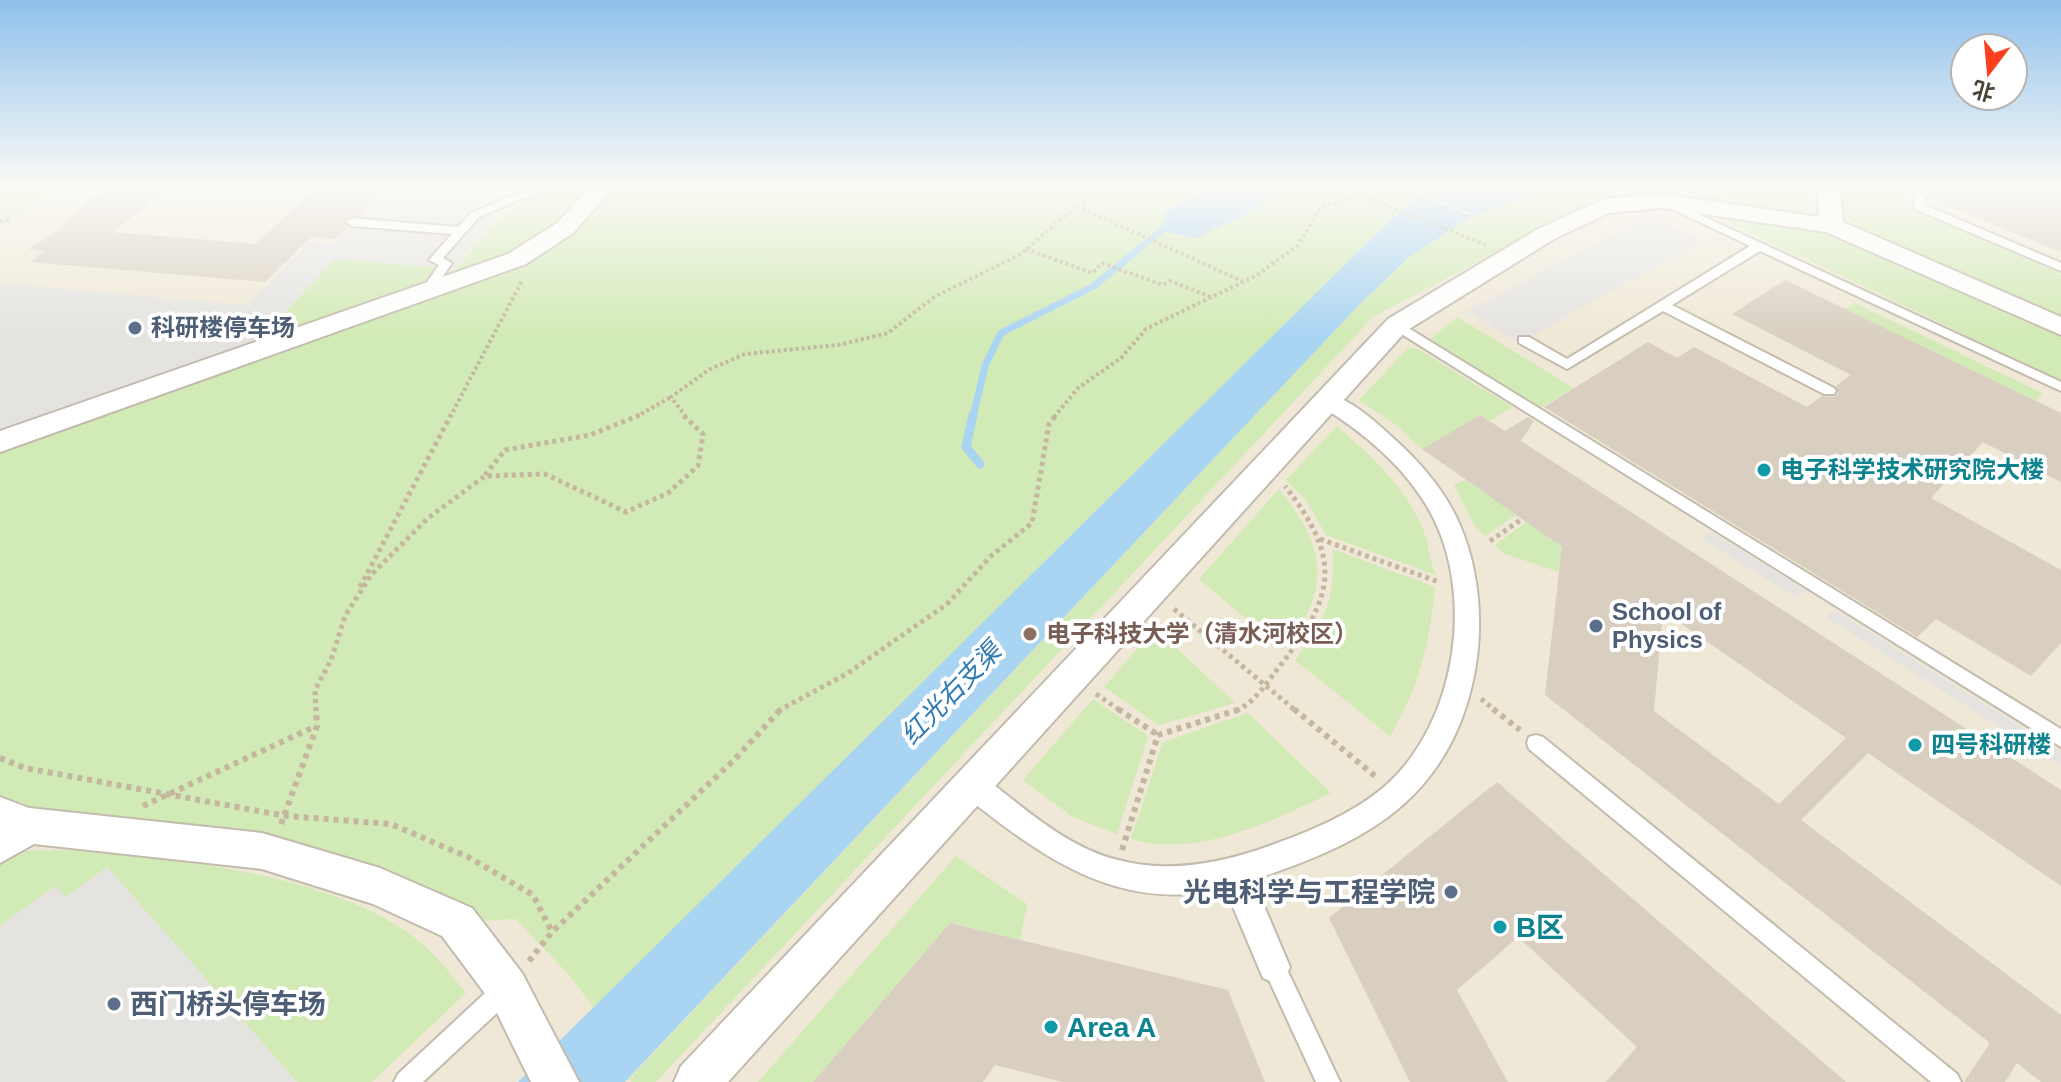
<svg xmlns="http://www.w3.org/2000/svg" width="2061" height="1082" font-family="Helvetica,'Noto Sans SC',sans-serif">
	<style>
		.education { fill: #efe8d6 }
		.green { fill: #d2eab5 }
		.parking { fill: #e5e3e0 }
		.water { fill: #a9d4f2 }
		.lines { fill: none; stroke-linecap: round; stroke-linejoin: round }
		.stream-far1 { stroke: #a9d4f2; stroke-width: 7 }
		.stream { stroke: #a9d4f2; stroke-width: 9 }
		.building { fill: #d8cfc1; fill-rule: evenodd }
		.service-casing { stroke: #c2bbae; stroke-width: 4 }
		.pedestrian-casing { stroke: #c2bbae; stroke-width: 4 }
		.minor-casing { stroke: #c2bbae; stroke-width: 4 }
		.path-far2 { stroke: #c4b79f; stroke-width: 4; stroke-dasharray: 3 3; stroke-linecap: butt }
		.path-far1 { stroke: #c4b79f; stroke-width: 5; stroke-dasharray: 4 4; stroke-linecap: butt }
		.path { stroke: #c4b79f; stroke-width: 6; stroke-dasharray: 5 5; stroke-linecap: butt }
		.service { fill: #fff; fill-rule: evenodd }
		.pedestrian { fill: #fff; fill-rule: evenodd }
		.minor { fill: #fff; fill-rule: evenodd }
		.service-dot { fill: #5c6f8a; stroke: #fff; stroke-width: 3 }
		.culture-dot { fill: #0f9aa8; stroke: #fff; stroke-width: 3 }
		.education-dot { fill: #8d6e63; stroke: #fff; stroke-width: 3 }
		.labels { text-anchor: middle; stroke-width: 8; stroke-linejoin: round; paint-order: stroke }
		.service-label { font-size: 24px; font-weight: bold; fill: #4e5e75; stroke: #fff; text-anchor: start }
		.culture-label { font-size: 24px; font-weight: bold; fill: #0d838f; stroke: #fff; text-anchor: start }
		.education-label { font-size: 24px; font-weight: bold; fill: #785e54; stroke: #fff; text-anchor: start }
		.water-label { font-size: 26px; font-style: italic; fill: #2e7ab2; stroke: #fff }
		.near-service-label { font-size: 28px; font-weight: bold; fill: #4e5e75; stroke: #fff; text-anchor: end }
		.near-culture-label { font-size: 28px; font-weight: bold; fill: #0d838f; stroke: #fff; text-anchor: start }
	</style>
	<rect width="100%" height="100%" fill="#f6f3ec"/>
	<!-- education -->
	<rect class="education" x="0" y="185" width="2061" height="897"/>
	<!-- green -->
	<g class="green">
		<path d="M0 185H62L0 226Z"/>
		<path d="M571 185H597L562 224 511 256 450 276C479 243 520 185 568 189Z"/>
		<path d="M613 185H1207L1209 189 1166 211 1246 214 1285 185H1435L1393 217 594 1008 569 975 516 919 457 922 380 887 29 826 0 845V447L495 272Z"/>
		<path d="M1559 185H1662L1712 195 1746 192 1761 185H1815L1808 208 1802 213H1769L1653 194 1599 198 1373 317 656 1082H632L629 1079 1358 306 1408 258 1472 216Z"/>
		<path d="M1840 185H1914L1905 199 1914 210 2061 274V319L1859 229 1839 208Z"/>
		<path d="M1707 212 1834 235 2061 334V380Z"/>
		<path d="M335 259 437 267 428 287 249 350Z"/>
		<path d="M1855 303 2042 393 2036 401 1845 309Z"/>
		<path d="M1457 317 1574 388 1538 409 1431 339Z"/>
		<path d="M1408 348 1418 349 1512 407 1490 421 1480 415 1422 449 1396 425 1359 400Z"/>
		<path d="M1337 426C1370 455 1404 485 1422 527 1429 542 1429 560 1436 575L1326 535 1306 500 1286 480Z"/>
		<path d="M1466 480 1516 515 1485 536 1474 525 1454 485Z"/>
		<path d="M1279 489C1328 549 1331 590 1283 650L1199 579Z"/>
		<path d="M1526 522 1573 555 1559 572 1503 553 1495 545Z"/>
		<path d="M1333 549 1435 587C1430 643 1419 688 1390 736L1295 660C1326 620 1335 599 1333 549Z"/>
		<path d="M1155 628 1235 703 1159 725 1104 687Z"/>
		<path d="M1093 699 1148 736 1117 834 1073 817 1023 780Z"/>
		<path d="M1248 713 1331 793C1272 821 1198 859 1131 839L1163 742Z"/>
		<path d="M63 850C172 859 348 872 430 951 443 963 454 979 466 993L372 1082H297L107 867 65 898 55 886 0 926V855L6 851Z"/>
		<path d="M956 856 1027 904 1020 940 950 923 813 1082H758Z"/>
	</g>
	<!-- parking -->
	<g class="parking">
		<path d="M387 193 510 204 454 268 335 259 249 350 0 435V283L246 305 310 242 333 244Z"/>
		<path d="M1649 215 1701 241 1519 343 1467 311Z"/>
		<path d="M1711 532 1806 590 1797 598 1702 539Z"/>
		<path d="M1834 610 2061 752V766L1826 617Z"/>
		<path d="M107 867 297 1082H0V926L55 886 66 897Z"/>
	</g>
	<!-- water -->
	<g class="water">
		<path d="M1207 185H1285L1246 214 1196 238 1161 231 1166 211 1208 189Z"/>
		<path d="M1435 185H1559L1476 215 1423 194Z"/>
		<path d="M1420 196 1472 216 1408 258 1358 306 625 1082H518L1393 217Z"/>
	</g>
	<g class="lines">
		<!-- stream-far1 -->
		<path class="stream-far1" d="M973 417 985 366 1001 333 1094 286 1170 223"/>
		<!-- stream -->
		<path class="stream" d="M973 415 966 447 980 464"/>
	</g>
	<!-- building -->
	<g class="building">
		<path d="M120 185H172L113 232 256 244 319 185H389L359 216 344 220 348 227 336 239 311 237 265 282 30 262 44 251 28 249 58 231 86 201Z"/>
		<path d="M1944 185H2061V252L1929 198Z"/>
		<path d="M1785 280 2061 413V482L1983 442 1931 498 2061 570V643L2031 676 1936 619 1917 637 1544 407 1648 342 1677 358 1694 347 1807 407 1822 396 1834 397 1838 393 1836 386 1851 375 1732 314Z"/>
		<path d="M1480 415 1505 431 1528 417 1534 421 1521 441 2061 790V886L1868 753 1801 820 2061 1015V1082H2041L2017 1063 2005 1082H1964L1990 1043 1545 695 1562 547 1422 449ZM1663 611 1846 738 1779 804 1654 711Z"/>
		<path d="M1497 782 1846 1082H1606L1637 1047 1518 937 1457 990 1508 1082H1410L1329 918Z"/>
		<path d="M950 923 1228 990 1265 1082H1062L995 1065 983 1082H813Z"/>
	</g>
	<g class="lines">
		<!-- service casing -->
		<g class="service-casing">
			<g id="service">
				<path d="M539 185H555L479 217 443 258 452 263 430 295 426 296 420 292 439 265 429 260 452 234 352 226 346 222 352 218 458 227 471 213Z"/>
				<path d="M1927 185H1941L1925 197V205L2061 263V271L1915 209 1913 196Z"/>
				<path d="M1668 200 2061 382V391L1760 251 1672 305 1834 388 1836 391 1834 394H1824L1663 311 1567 369 1519 343V337H1529L1567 359 1750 246 1664 205V201Z"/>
				<path d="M1397 321 2061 729V747L1392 328 1390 325Z"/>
				<path d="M1536 735 1543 737 1957 1074 1961 1082H1931L1529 749 1527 743 1529 737Z"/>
				<path d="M1274 956 1282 959 1340 1082H1316L1263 967 1266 959Z"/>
				<path d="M506 978 514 981 517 989 514 997 423 1082H394L398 1074 498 981Z"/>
			</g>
		</g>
		<!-- pedestrian casing -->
		<g class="pedestrian-casing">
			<path id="pedestrian" d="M1327 393C1351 400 1374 420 1392 437 1419 461 1444 489 1459 523 1494 602 1483 709 1429 777 1387 832 1316 859 1253 880L1290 967 1285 978 1274 983 1263 978 1225 888C1118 915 1039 855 960 792L956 783 960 774 970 770 980 774C1022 806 1065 847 1118 860 1169 874 1223 863 1272 845 1311 831 1352 814 1384 787 1457 724 1477 592 1428 508 1403 465 1362 431 1319 405L1316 400Z"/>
		</g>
		<!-- minor casing -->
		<g class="minor-casing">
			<g id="minor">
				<path d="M592 185H616L573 233 526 264 0 452V431L508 254 557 223Z"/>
				<path d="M1817 185H1839L1843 222 2061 317V335L1826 232 1662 208 1609 213 1554 239 1406 331 728 1082H674L681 1066 1388 319 1538 229 1604 199 1662 194 1819 217Z"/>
				<path d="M0 797 29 808 262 833 380 868 472 908 522 973 579 1082H531L492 1003 442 936 373 904 262 869 34 844 0 863Z"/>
			</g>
		</g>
		<!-- path-far2 -->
		<g class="path-far2">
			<path d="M1851 186H1905"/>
			<path d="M1361 195 1486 245"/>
			<path d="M1077 206 1242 281"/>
			<path d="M0 221 10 220"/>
			<path d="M1026 249 1092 273 1102 263 1163 285 1170 281 1211 297"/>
			<path d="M450 417 522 281"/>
			<path d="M636 417 671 397"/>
			<path d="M686 417 671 397 710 369 745 354 838 345 888 333 934 297 1021 254 1076 206 1113 185"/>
			<path d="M1054 417 1078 388 1121 358 1146 329 1257 275 1298 245 1321 207 1361 195 1369 185"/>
		</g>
		<!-- path-far1 -->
		<g class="path-far1">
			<path d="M485 475 505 450 590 435 640 415"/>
			<path d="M1320 539 1439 582"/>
			<path d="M1490 541 1522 519"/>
			<path d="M360 587 451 415"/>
			<path d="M1174 609 1296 711"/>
			<path d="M1096 694 1121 711"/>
			<path d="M1481 699 1496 711"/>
			<path d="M316 711 315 690 331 660 345 616 371 575 428 518 485 476 545 474 626 512 668 493 698 466 703 434 683 415"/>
			<path d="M778 711 848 673 947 604 991 556 1032 523 1049 424 1056 415"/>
			<path d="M1236 711C1258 700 1268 680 1283 662 1336 593 1341 558 1285 486"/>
		</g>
		<!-- path -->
		<g class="path">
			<path d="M1118 709 1158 735"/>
			<path d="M1294 709 1375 776"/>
			<path d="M1493 709 1520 730"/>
			<path d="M0 758 25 768 286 816 391 824 470 858 533 895 552 932"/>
			<path d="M143 806 316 726"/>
			<path d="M281 824 317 726 316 709"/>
			<path d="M1122 850 1158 735 1241 709"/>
			<path d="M529 961 552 932 735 759 781 709"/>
		</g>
		<!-- service -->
		<use href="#service" class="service"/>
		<!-- pedestrian -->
		<use href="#pedestrian" class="pedestrian"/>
		<!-- minor -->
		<use href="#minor" class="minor"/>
	</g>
	<!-- sky -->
	<linearGradient id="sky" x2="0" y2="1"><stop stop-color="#8fc1ec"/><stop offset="0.55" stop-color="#fbfaf6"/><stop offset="1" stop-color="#fbfaf6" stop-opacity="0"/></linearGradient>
	<rect width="2061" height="337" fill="url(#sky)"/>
	<!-- markers -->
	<g class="service-dot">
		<circle cx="135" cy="328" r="8"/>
		<circle cx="1596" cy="626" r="8"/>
		<circle cx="1451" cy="892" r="8"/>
		<circle cx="114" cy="1004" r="8"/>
	</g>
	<g class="culture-dot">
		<circle cx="1764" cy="470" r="8"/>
		<circle cx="1915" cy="745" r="8"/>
		<circle cx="1500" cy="927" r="8"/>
		<circle cx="1051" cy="1027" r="8"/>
	</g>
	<circle class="education-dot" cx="1030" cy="634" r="8"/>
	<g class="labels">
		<!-- service labels -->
		<g class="service-label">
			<text x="151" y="336">科研楼停车场</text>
			<text x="1612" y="620">School of<tspan x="1612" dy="28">Physics</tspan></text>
		</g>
		<!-- culture labels -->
		<g class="culture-label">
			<text x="1780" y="478">电子科学技术研究院大楼</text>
			<text x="1931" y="753">四号科研楼</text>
		</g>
		<!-- education labels -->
		<g class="education-label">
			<text x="1046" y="642">电子科技大学（清水河校区）</text>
		</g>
		<!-- water labels -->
		<g class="water-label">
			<text transform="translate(951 693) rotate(-46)" y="9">红光右支渠</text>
		</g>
		<!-- near-service labels -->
		<g class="near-service-label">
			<text x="1435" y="902">光电科学与工程学院</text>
			<text x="130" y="1014" text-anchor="start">西门桥头停车场</text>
		</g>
		<!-- near-culture labels -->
		<g class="near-culture-label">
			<text x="1516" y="937">B区</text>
			<text x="1067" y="1037">Area A</text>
		</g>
	</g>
	<!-- north arrow -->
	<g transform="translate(1989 72) rotate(196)"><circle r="38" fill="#ffffff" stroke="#b7b4b0" stroke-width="2"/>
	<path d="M0-6L14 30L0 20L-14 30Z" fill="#fc3f1d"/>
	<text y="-12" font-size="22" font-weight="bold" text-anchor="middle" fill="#4b4439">北</text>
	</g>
</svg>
